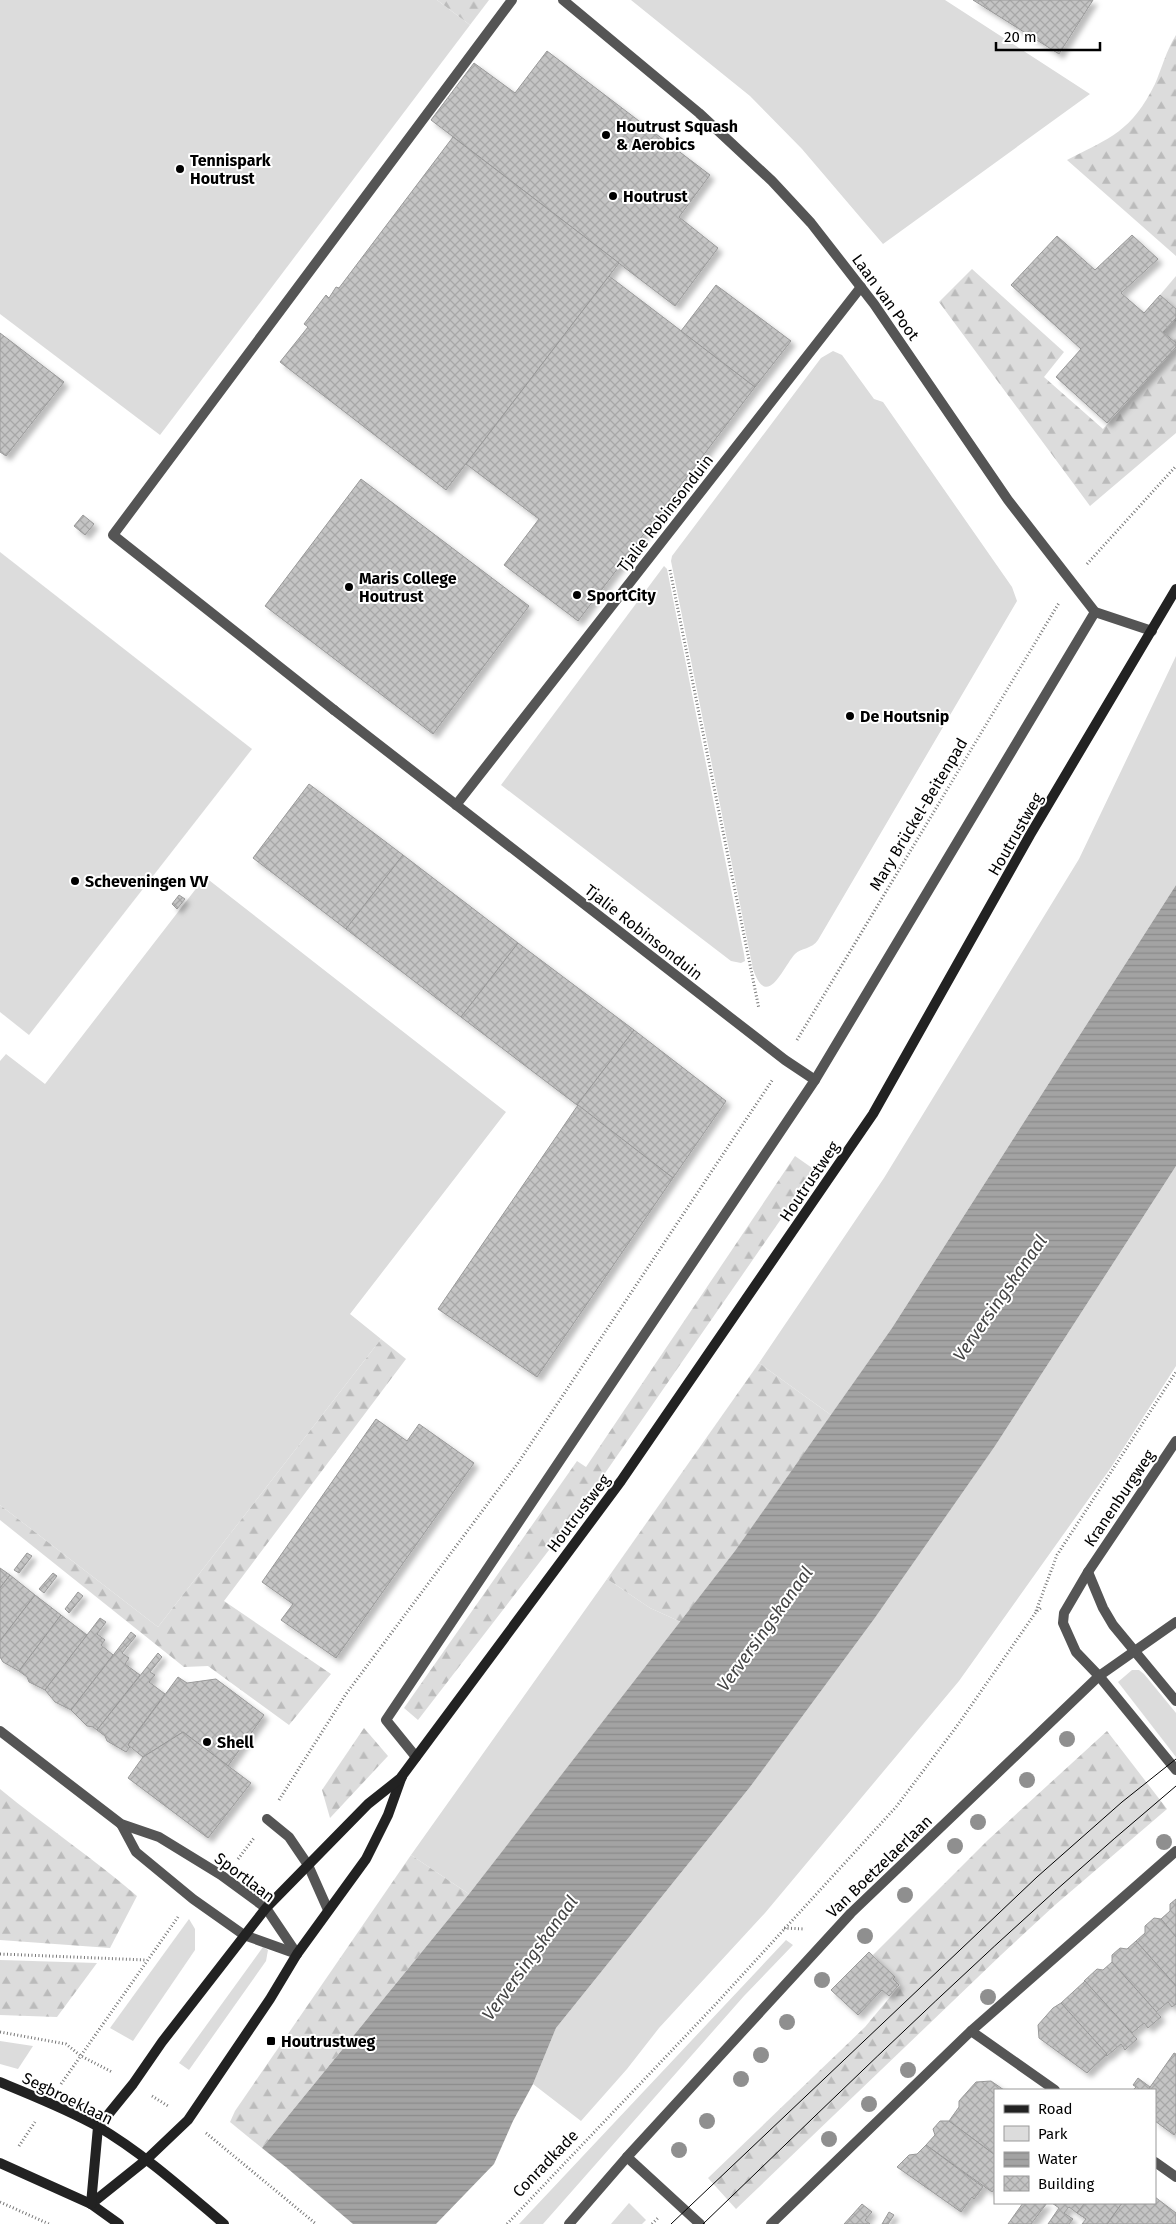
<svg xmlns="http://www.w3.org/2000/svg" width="1176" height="2224" font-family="'Fira Sans',sans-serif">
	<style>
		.green { fill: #dcdcdc }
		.forest { fill: url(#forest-firs) }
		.water { fill: url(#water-rules) }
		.pier { fill: #fff }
		.building { fill: url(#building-cross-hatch); stroke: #999; filter: url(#shadow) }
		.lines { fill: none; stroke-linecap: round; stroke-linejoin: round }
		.path { stroke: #777; stroke-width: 3; stroke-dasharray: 1 2.5; stroke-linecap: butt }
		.lane { stroke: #555; stroke-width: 10 }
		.street { stroke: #555; stroke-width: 10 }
		.secondary { stroke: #222; stroke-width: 10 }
		.tram { stroke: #000; stroke-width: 1 }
		.tree { fill: #8f8f8f }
		.poi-dot { fill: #000; stroke: #fff; stroke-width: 2 }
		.labels { text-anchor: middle; stroke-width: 4; stroke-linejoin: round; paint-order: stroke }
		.poi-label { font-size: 16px; font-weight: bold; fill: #000; stroke: #fff; text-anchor: start }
		.street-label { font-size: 16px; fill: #000; stroke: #fff }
		.water-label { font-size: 18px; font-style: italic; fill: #444; stroke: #fff }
	</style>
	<defs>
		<pattern id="forest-firs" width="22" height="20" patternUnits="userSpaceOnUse" patternTransform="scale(1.25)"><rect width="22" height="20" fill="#dcdcdc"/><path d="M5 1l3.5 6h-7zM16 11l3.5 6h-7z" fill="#bbb"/></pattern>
		<pattern id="water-rules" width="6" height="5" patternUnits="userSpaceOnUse" patternTransform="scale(1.25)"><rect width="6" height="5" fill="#a3a3a3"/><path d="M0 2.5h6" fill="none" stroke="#8b8b8b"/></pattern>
		<pattern id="building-cross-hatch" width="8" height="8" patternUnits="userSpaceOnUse" patternTransform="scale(1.25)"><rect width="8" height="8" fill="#c4c4c4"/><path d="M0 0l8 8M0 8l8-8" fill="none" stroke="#a7a7a7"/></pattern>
		<filter id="shadow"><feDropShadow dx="4.5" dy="4.5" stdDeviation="2.5" flood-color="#0004"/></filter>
	</defs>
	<rect width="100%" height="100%" fill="#fff"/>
	<!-- green -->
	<g class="green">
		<path d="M0 0H437L470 25 160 435 0 314Z"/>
		<path d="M631 0H945L1090 94 883 244 802 149 750 96Z"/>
		<path d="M833 351 842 355 874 399 883 402 1012 587 1017 601 818 940C812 949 801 948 795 954 783 967 767 1011 753 969L671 561 672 556 821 358Z"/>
		<path d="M0 552 252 749 29 1035 0 1012Z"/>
		<path d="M664 566 667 569 744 954 745 961 741 963 731 961 501 785Z"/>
		<path d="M1176 656V885L892 1328 831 1415 759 1363 884 1178 1079 859Z"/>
		<path d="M205 877 506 1112 350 1314 381 1339 158 1627 0 1505V1061L6 1054 45 1084Z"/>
		<path d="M1176 1166V1366L1110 1469 959 1681 765 1913 659 2028 627 2069 581 2121 533 2084 556 2028 750 1787 995 1446Z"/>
		<path d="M607 1579 650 1608 681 1622 469 1894 411 1855Z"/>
		<path d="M1132 1670H1139L1144 1674 1176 1713V1757L1118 1682Z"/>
		<path d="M189 1919 195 1929V1950L133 2041 110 2028Z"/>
		<path d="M786 1940 793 1945 744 1996 543 2224H519Z"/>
		<path d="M263 1947 268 1950 266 1961 189 2070 179 2063Z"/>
		<path d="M0 2041 33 2046 18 2069 0 2064Z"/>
		<path d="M629 2203 646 2220 642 2224H611Z"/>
	</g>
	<!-- forest -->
	<g class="forest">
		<path d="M437 0H489L470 25Z"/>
		<path d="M1176 35V256L1067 160C1110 138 1132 131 1155 84 1162 68 1166 51 1176 35Z"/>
		<path d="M972 269 1064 352 1044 377 1103 429 1176 347V433L1090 506 939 302Z"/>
		<path d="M1176 276V309L1160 295Z"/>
		<path d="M1176 318V343L1163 332Z"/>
		<path d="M795 1156 815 1170 576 1515 418 1720 404 1708 577 1461 586 1467Z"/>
		<path d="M381 1339 406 1359 224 1601 331 1674 289 1725 208 1666 184 1667 0 1520V1505L158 1627Z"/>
		<path d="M759 1363 831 1415 735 1552 681 1622 650 1608 607 1579Z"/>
		<path d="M364 1728 388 1756 330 1818 322 1790Z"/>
		<path d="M1107 1731 1167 1809 1055 1905 1001 1955 736 2209 708 2178 865 2027 900 1985 894 1979 895 1977 873 1955 988 1840Z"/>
		<path d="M0 1789C45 1826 93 1858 137 1896L110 1948 0 1940Z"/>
		<path d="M411 1855 469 1894 262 2148 230 2122 235 2111Z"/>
		<path d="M0 1960 97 1963 57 2017 0 2015Z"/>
	</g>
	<!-- water -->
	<path class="water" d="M1176 885V1166L995 1446 874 1619 750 1787 556 2028 533 2084 513 2121 494 2164 436 2224H240L287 2168 262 2148 469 1894 735 1551 892 1328Z"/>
	<!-- pier -->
	<path class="pier" d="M284 2166 287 2168 353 2224H237Z"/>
	<!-- building -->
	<g class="building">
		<path d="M973 0H1093L1059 54Z"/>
		<path d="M547 51 710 175 679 217 718 248 675 306 431 120 474 63 515 93Z"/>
		<path d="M453 137 619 263 446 490 280 362 308 327 304 324 326 295 329 298 336 287 339 288Z"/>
		<path d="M1132 235 1158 259 1121 293 1144 313 1160 295 1176 309V318L1163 332 1176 343V347L1107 423 1056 377 1081 349 1011 285 1057 236 1095 270Z"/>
		<path d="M609 276 755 387 578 621 504 565 539 519 466 464Z"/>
		<path d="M716 285 791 341 755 387 681 331Z"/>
		<path d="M0 333 64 382 6 456 0 452Z"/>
		<path d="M361 479 529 606 433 734 265 606Z"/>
		<path d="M83 515 94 524 85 535 74 526Z"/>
		<path d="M309 784 403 855 346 929 253 858Z"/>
		<path d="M403 855 518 943 461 1017 346 929Z"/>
		<path d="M179 895 185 899 177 909 172 904Z"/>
		<path d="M518 943 634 1030 577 1105 461 1017Z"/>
		<path d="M634 1030 726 1101 673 1178 577 1105Z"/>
		<path d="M578 1105 673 1178 537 1377 438 1309Z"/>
		<path d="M376 1419 407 1441 419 1424 474 1463 336 1658 281 1620 293 1604 262 1582Z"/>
		<path d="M27 1553 32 1556 19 1573 14 1570Z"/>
		<path d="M0 1568 10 1575 0 1588Z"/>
		<path d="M53 1573 57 1576 44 1593 39 1589Z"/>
		<path d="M10 1575 35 1595 0 1641V1588Z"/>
		<path d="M78 1592 83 1596 69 1613 65 1609Z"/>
		<path d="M35 1595 61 1615 19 1671 3 1662 0 1657V1641Z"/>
		<path d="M61 1615 87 1635 45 1690 29 1682 27 1677 19 1671Z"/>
		<path d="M100 1618 106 1622 97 1634 105 1640 101 1645 113 1655 71 1710 55 1702 45 1690Z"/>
		<path d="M131 1632 136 1636 122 1653 129 1658 125 1664 140 1675 97 1730 93 1727 87 1726 71 1710Z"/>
		<path d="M158 1653 162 1657 150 1672 155 1675 149 1682 165 1694 131 1740 128 1745 130 1747 126 1752 107 1741 105 1736 97 1730Z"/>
		<path d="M178 1677 187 1683 216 1679 264 1715 228 1766 183 1732 143 1757 128 1745Z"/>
		<path d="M183 1732 251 1783 208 1838 128 1778 143 1757Z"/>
		<path d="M1176 1899V1937L1161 1919 1170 1911V1904Z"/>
		<path d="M1154 1918 1161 1919 1176 1937V1986L1136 1941 1145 1933V1926Z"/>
		<path d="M1136 1941 1176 1986V2004L1172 2007 1168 2002 1156 2012 1112 1962V1955L1120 1948 1127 1949Z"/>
		<path d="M869 1952 895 1977 893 1979 899 1985 889 1996 882 1990 858 2015 831 1990Z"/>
		<path d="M1112 1962 1161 2017 1148 2028 1144 2023 1132 2033 1084 1981 1097 1969 1103 1970Z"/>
		<path d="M1085 1981 1137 2039 1125 2050 1121 2044 1107 2056 1061 2003Z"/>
		<path d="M1061 2003 1107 2054 1087 2073 1039 2038 1038 2025 1053 2008Z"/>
		<path d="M1174 2053 1176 2054V2132L1174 2135 1155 2121V2090H1148Z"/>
		<path d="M1138 2078 1150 2087 1148 2090H1133L1136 2087 1133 2085Z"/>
		<path d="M991 2081 1004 2090H995V2155L949 2121 959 2107V2101L976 2082Z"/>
		<path d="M940 2121H949L995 2155V2188L992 2192 926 2145 935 2135 933 2129Z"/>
		<path d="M926 2145 983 2187 974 2199 972 2197 961 2212 897 2167 909 2155 917 2154Z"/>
		<path d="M1155 2197 1176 2213V2224H1107L1122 2203H1155Z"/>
		<path d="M1023 2203H1047L1031 2224H1008Z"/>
		<path d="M1052 2203H1085L1077 2213 1069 2207 1064 2213 1073 2219 1069 2224H1048L1059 2208Z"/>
		<path d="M1085 2203H1122L1107 2224H1082L1086 2219 1077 2213Z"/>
		<path d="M862 2204 872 2212 865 2220 870 2224H844Z"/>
		<path d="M889 2212 894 2215 888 2224H882Z"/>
	</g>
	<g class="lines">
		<!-- path -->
		<g class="path">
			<path d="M1087 564 1176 466"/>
			<path d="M670 570 759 1009"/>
			<path d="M797 1040 1059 603"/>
			<path d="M1036 1611 1057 1555 1176 1372"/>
			<path d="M279 1800 346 1694 518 1463 773 1079"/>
			<path d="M238 1859 254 1838"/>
			<path d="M784 1928 805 1929"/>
			<path d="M0 1954 146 1960"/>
			<path d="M0 2032 66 2044 81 2056 112 2072"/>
			<path d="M61 2084 178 1917"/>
			<path d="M152 2096 168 2106"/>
			<path d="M206 2133 316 2224"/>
			<path d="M19 2146 35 2122"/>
			<path d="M0 2202 49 2224"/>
			<path d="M507 2224 714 2006 896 1807 957 1726 1036 1612 1042 1607"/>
			<path d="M652 2224 659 2217"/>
		</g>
		<!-- lane -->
		<g class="lane">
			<path d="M334 710 113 535 512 0"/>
			<path d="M267 1819 289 1837 308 1865 328 1910"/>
		</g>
		<!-- street -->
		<g class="street">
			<path d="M563 0 699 113 772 181 811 223 874 304 1008 500 1095 612 1152 631"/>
			<path d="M334 710 785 1060 815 1080"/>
			<path d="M456 805 861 287"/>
			<path d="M1176 1441 1088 1572 1064 1613 1063 1623 1076 1652 1099 1676 1176 1770"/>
			<path d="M1088 1572 1103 1608 1113 1625 1176 1701"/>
			<path d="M0 1731 121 1824 159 1837 221 1875 266 1908 297 1954"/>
			<path d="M416 1757 386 1720 815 1080 1095 612"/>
			<path d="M121 1824 136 1852 193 1899 244 1935 297 1954"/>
			<path d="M971 2031 1055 2090"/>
			<path d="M627 2157 700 2224"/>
			<path d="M1155 2162 1176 2177"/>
			<path d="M569 2224 627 2157 851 1913 1099 1676 1176 1622"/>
			<path d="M771 2224 971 2031 1176 1851"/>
		</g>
		<!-- secondary -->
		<g class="secondary">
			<path d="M0 2082C33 2096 67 2109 97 2126 143 2153 184 2190 224 2224"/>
			<path d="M0 2163 91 2204 119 2224"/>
			<path d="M91 2204 146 2160 188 2120 270 1999 297 1954 366 1859 388 1815 402 1776 621 1481 873 1114 1030 835 1176 589"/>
			<path d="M91 2204 98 2127 133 2084 162 2042 266 1908 368 1804 402 1777"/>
		</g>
		<!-- tram -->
		<g class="tram">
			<path d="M671 2224 1037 1877 1122 1802 1176 1759"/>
			<path d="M703 2224C858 2075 1011 1924 1176 1786"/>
		</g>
	</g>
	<!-- trees -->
	<g class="tree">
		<circle cx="1067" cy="1739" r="8"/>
		<circle cx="1027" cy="1780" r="8"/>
		<circle cx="978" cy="1822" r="8"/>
		<circle cx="1164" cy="1842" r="8"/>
		<circle cx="955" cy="1846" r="8"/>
		<circle cx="905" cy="1895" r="8"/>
		<circle cx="865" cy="1936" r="8"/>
		<circle cx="822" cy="1980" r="8"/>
		<circle cx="988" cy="1997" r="8"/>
		<circle cx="787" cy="2022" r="8"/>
		<circle cx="761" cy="2055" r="8"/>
		<circle cx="908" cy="2070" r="8"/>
		<circle cx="741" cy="2079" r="8"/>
		<circle cx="869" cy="2104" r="8"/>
		<circle cx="707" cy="2121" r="8"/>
		<circle cx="829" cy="2139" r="8"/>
		<circle cx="679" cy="2150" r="8"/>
	</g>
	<!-- markers -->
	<g class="poi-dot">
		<circle cx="606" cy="135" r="5"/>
		<circle cx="180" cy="169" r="5"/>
		<circle cx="613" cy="196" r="5"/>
		<circle cx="349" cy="587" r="5"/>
		<circle cx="577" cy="595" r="5"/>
		<circle cx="850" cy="716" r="5"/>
		<circle cx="75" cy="881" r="5"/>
		<circle cx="207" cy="1742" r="5"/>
		<rect x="266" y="2036" width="10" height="10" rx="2.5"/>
	</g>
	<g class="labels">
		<!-- poi labels -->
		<g class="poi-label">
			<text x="616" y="132">Houtrust Squash<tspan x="616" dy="18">&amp; Aerobics</tspan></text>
			<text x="190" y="166">Tennispark<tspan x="190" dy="18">Houtrust</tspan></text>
			<text x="623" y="202">Houtrust</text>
			<text x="359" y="584">Maris College<tspan x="359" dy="18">Houtrust</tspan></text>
			<text x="587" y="601">SportCity</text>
			<text x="860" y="722">De Houtsnip</text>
			<text x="85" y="887">Scheveningen VV</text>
			<text x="217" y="1748">Shell</text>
			<text x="281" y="2047">Houtrustweg</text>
		</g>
		<!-- street labels -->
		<g class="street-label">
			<text transform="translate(886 297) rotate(54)" y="6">Laan van Poot</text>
			<text transform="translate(665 513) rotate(-52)" y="6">Tjalie Robinsonduin</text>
			<text transform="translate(918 814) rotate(-59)" y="6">Mary Brückel-Beitenpad</text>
			<text transform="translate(1015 834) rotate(-60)" y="6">Houtrustweg</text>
			<text transform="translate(644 932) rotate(38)" y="6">Tjalie Robinsonduin</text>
			<text transform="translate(809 1181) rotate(-56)" y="6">Houtrustweg</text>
			<text transform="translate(1119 1498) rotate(-56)" y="6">Kranenburgweg</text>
			<text transform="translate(578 1513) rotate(-53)" y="6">Houtrustweg</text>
			<text transform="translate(879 1866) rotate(-44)" y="6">Van Boetzelaerlaan</text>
			<text transform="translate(245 1877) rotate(37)" y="6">Sportlaan</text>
			<text transform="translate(68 2098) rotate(26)" y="6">Segbroeklaan</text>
			<text transform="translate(545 2163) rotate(-46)" y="6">Conradkade</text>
		</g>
		<!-- water labels -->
		<g class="water-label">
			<text transform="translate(1000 1298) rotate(-55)" y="6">Verversingskanaal</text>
			<text transform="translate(765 1629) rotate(-54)" y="6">Verversingskanaal</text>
			<text transform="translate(530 1958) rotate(-54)" y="6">Verversingskanaal</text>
		</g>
	</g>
	<!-- legend -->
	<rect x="994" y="2089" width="162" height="115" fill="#ffffff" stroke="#999999"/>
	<rect x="1004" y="2105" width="25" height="8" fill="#222222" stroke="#999999"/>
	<text x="1038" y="2114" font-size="15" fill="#000000">Road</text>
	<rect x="1004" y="2126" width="25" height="15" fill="#dcdcdc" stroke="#999999"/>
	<text x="1038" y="2139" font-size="15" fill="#000000">Park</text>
	<rect x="1004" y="2152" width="25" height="15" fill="url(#water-rules)" stroke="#999999"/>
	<text x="1038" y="2164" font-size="15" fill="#000000">Water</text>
	<rect x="1004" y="2176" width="25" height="15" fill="url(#building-cross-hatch)" stroke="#999999"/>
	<text x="1038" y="2189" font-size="15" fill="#000000">Building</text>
	<!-- scale -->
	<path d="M996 42v8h104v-8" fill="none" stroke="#000000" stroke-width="2.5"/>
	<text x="1004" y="42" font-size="15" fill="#000000" stroke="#ffffff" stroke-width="4" paint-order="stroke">20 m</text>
</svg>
